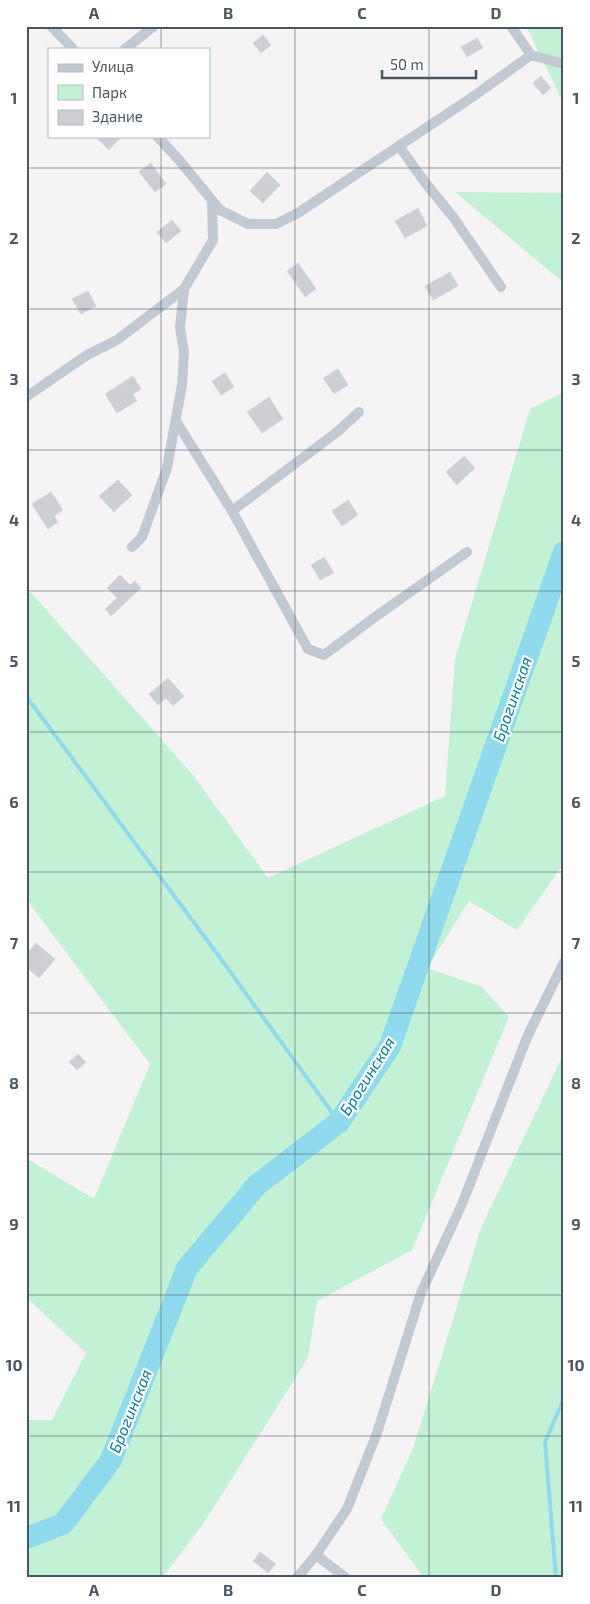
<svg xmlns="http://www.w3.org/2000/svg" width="590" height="1604" font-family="'Exo 2',sans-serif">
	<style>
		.green { fill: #c3f1d5 }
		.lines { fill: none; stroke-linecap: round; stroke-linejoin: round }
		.stream { stroke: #90daee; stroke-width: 4 }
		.river { stroke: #90daee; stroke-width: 22 }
		.building { fill: #cdcfd5; stroke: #d7d9de }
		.minor { stroke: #c1cad2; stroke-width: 10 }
		.grid { fill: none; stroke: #4a5661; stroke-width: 1; stroke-opacity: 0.55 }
		.labels { text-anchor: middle; stroke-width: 4.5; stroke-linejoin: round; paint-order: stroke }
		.water-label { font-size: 16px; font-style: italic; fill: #0c7c9b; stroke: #fff }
		.neatline { fill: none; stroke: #4a5661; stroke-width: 2 }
		.grid-label { font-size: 16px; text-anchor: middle; font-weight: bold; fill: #4a5661 }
	</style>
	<rect width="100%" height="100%" fill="#f5f3f3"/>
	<!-- green -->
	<g class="green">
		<path d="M526 26H564V104Z"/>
		<path d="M455 192 564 193V283Z"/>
		<path d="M564 392V863L517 930 469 901 427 968 482 987 509 1017 412 1250 317 1301 308 1358 203 1524 162 1578H26V1420H52L86 1353 26 1297V1158L94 1199 150 1064 32 907 26 896V587L193 775 268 878 445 796 455 659 530 409Z"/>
		<path d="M564 1053V1578H424L381 1519 414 1446 481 1228Z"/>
	</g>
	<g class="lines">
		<!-- stream -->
		<g class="stream">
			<path d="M26 696 218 955 339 1122"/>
			<path d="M556 1578 545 1442 564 1398"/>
		</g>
		<!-- river -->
		<path class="river" d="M26 1538 63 1524 111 1460 187 1268 257 1185 339 1122 390 1046 564 552"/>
	</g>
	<!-- building -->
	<g class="building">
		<path d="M263 35 271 45 261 53 253 43Z"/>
		<path d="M477 38 483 48 467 57 461 47Z"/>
		<path d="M541 76 551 88 543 95 533 83Z"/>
		<path d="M95 136H122L109 150Z"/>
		<path d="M151 163 166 184 155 192 139 172Z"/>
		<path d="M267 172 280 185 263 203 250 191Z"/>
		<path d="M418 208 427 226 405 238 395 221Z"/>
		<path d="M172 220 181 231 166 243 157 232Z"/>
		<path d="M298 263 316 289 305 297 287 271Z"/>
		<path d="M450 272 458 286 433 300 425 286Z"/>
		<path d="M88 291 96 306 81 314 72 299Z"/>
		<path d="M338 369 348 385 334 394 323 378Z"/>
		<path d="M225 373 234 387 221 395 212 381Z"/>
		<path d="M133 376 141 389 133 394 137 401 117 413 105 394Z"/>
		<path d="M269 397 283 419 262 433 247 412Z"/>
		<path d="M464 456 475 468 457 485 446 472Z"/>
		<path d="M118 480 132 495 114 512 99 496Z"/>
		<path d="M51 492 63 510 54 516 58 522 48 529 32 504Z"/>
		<path d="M348 500 358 515 342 526 332 511Z"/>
		<path d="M324 557 334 573 320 580 311 565Z"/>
		<path d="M120 575 130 585 135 581 141 588 111 616 105 609 117 598 107 588Z"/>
		<path d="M168 678 184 696 173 706 166 698 158 705 149 694Z"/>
		<path d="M36 943 55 959 39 978 26 967V955Z"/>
		<path d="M78 1054 86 1062 77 1070 69 1062Z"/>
		<path d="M260 1552 276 1564 268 1573 253 1561Z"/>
	</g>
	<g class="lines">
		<!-- minor -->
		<g class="minor">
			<path d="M51 26 73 49"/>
			<path d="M511 26 531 55 564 64"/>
			<path d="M125 49 154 26"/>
			<path d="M157 136 179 160 220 210 248 224H276L298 213 471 98 531 55"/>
			<path d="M399 146 424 181 453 217 501 287"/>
			<path d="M26 397 87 355 117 340 184 289 213 240 212 201"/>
			<path d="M176 421 232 511 308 649 324 655 375 617 467 552"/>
			<path d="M232 511 337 432 359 412"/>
			<path d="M132 547 142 537 167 468 182 385 184 352 180 328 184 289"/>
			<path d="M297 1578 316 1555"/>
			<path d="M346 1578 316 1555 347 1509 377 1433 421 1293 462 1204 528 1035 564 962"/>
		</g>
	</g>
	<!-- grid -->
	<path class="grid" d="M161 26V49M295 26V1578M429 26V1578M161 136V1578M26 168H564M26 309H564M26 450H564M26 591H564M26 732H564M26 872H564M26 1013H564M26 1154H564M26 1295H564M26 1436H564"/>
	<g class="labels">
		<!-- water labels -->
		<g class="water-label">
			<text transform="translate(512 699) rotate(-71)" y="6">Брогинская</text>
			<text transform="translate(367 1076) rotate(-58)" y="6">Брогинская</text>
			<text transform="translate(130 1411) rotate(-68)" y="6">Брогинская</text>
		</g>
	</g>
	<!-- border -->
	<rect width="590" height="1604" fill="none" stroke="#ffffff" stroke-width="55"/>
	<!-- legend -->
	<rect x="48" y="48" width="162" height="90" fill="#ffffff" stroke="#b7bbc0"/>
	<rect x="58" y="64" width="25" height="8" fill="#c1cad2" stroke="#b7bbc0"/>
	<text x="92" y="72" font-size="15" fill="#4a5661">Улица</text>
	<rect x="58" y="85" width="25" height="15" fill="#c3f1d5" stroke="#b7bbc0"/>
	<text x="92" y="98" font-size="15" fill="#4a5661">Парк</text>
	<rect x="58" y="110" width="25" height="15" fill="#cdcfd5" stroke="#b7bbc0"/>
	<text x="92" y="122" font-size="15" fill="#4a5661">Здание</text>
	<!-- scale -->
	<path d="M382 70v8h94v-8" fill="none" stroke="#4a5661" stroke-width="2.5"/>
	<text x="390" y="70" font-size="15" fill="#4a5661" stroke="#ffffff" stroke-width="4" paint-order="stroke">50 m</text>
	<rect x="28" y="28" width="534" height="1548" class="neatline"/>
	<g class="grid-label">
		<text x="94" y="19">A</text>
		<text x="228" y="19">B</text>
		<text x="362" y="19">C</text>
		<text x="496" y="19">D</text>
		<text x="14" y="104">1</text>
		<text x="576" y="104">1</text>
		<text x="14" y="244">2</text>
		<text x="576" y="244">2</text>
		<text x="14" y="385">3</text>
		<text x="576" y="385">3</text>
		<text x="14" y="526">4</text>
		<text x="576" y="526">4</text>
		<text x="14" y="667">5</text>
		<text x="576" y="667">5</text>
		<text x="14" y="808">6</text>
		<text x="576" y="808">6</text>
		<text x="14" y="949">7</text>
		<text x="576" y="949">7</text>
		<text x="14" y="1089">8</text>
		<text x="576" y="1089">8</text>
		<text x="14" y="1230">9</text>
		<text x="576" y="1230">9</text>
		<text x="14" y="1371">10</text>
		<text x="576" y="1371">10</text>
		<text x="14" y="1512">11</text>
		<text x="576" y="1512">11</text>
		<text x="94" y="1596">A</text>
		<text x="228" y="1596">B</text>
		<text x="362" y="1596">C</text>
		<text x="496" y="1596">D</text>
	</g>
</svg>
